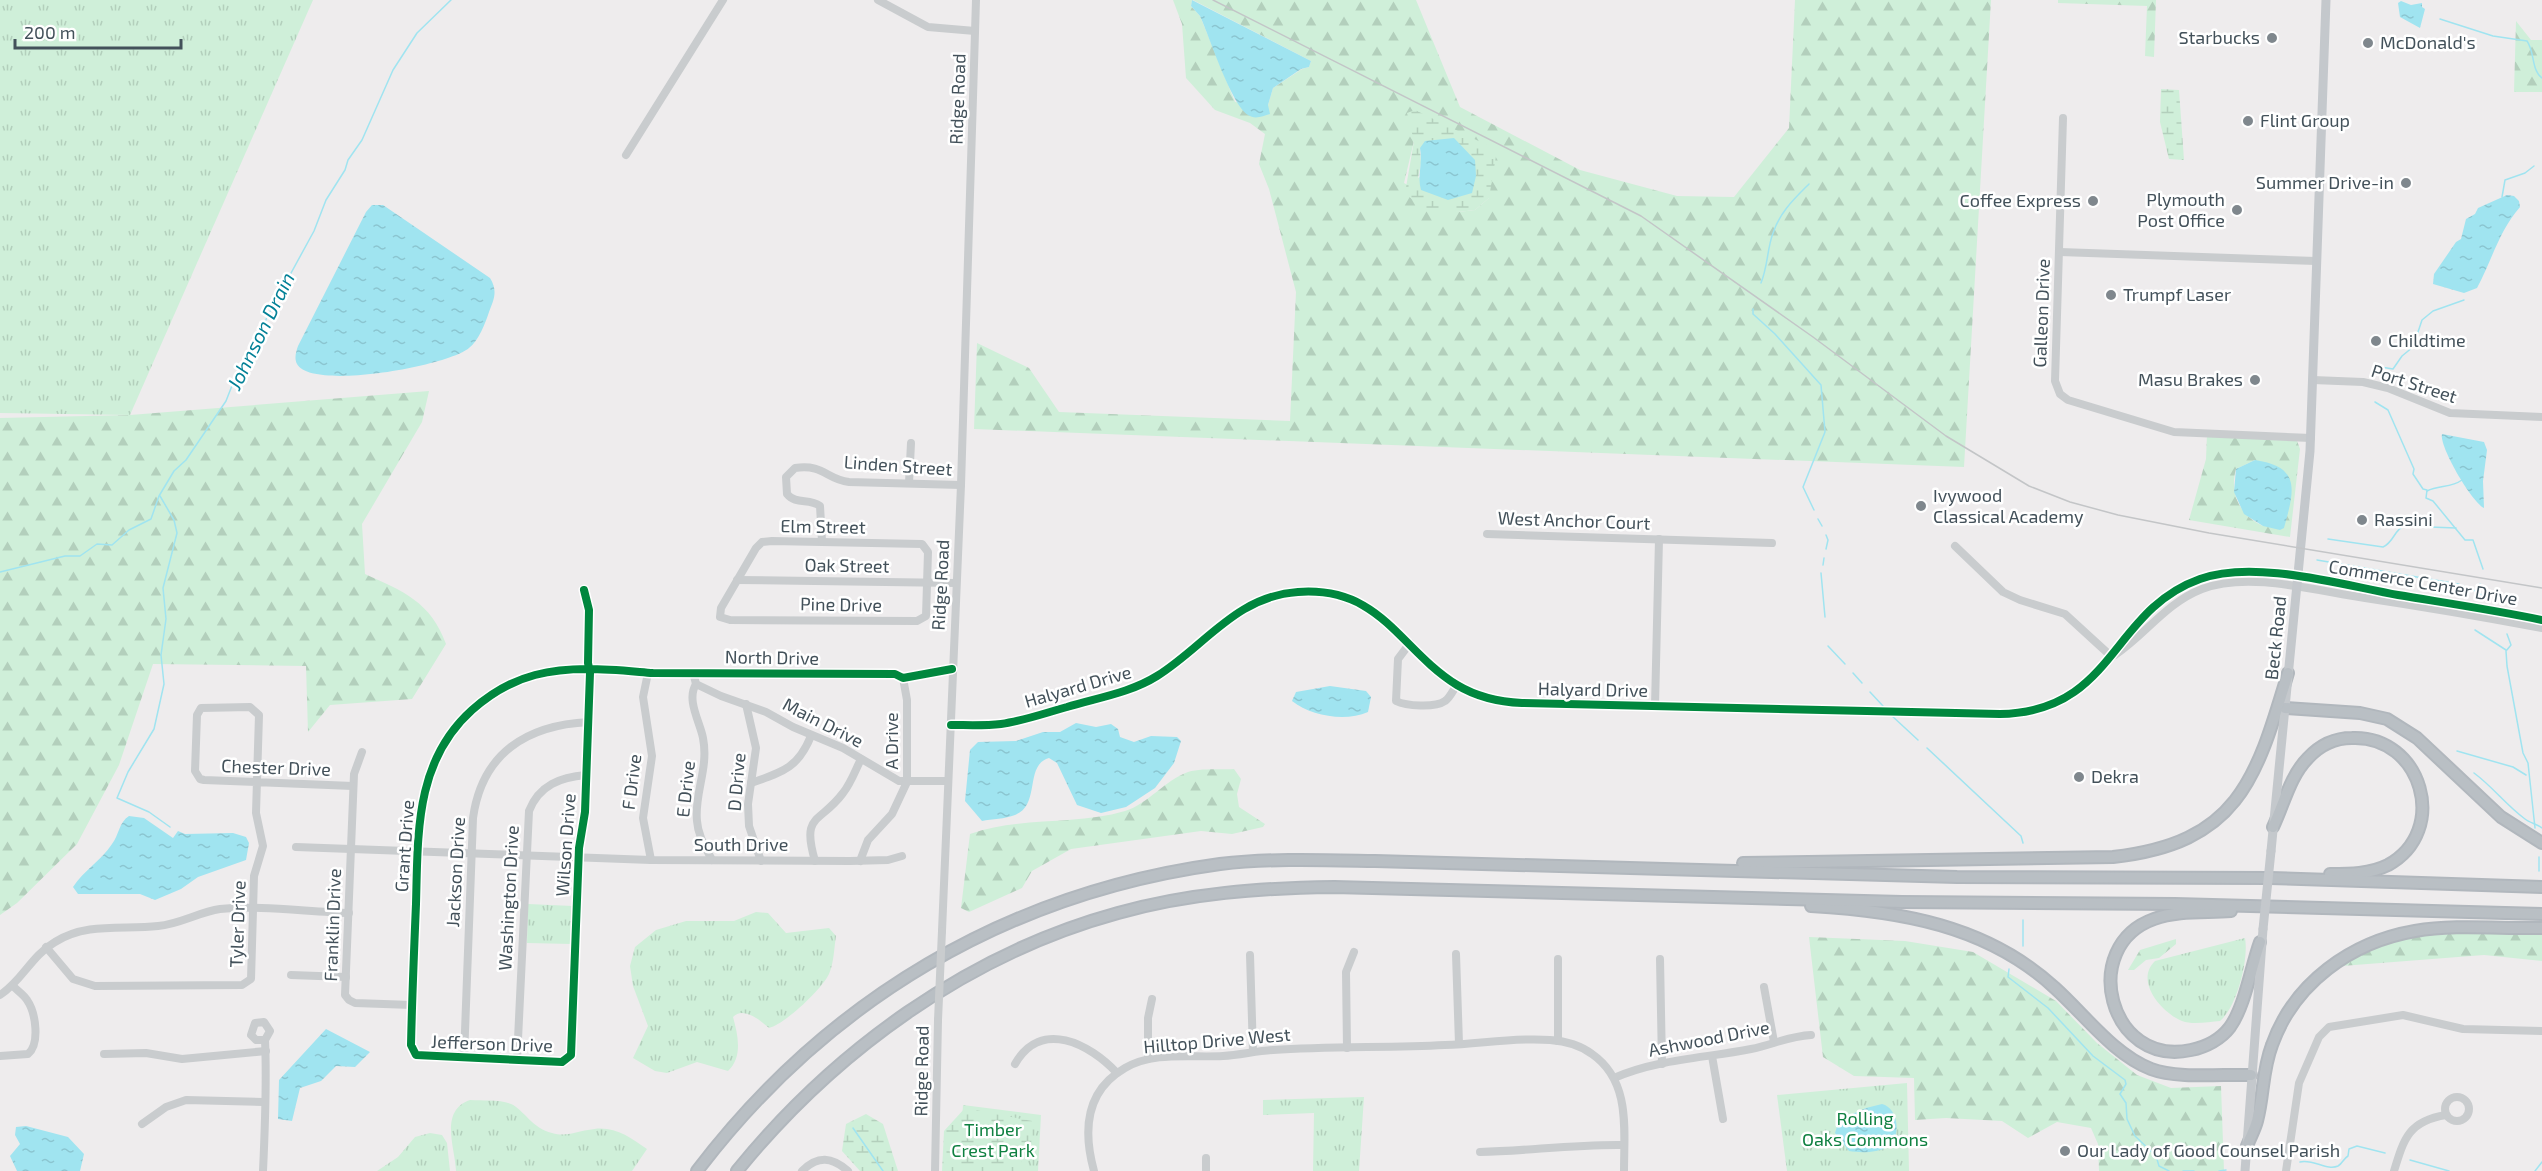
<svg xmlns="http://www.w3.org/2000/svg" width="2542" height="1171" font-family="'Exo 2',sans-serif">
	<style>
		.grass { fill: url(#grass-tufts) }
		.forest { fill: url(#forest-firs); fill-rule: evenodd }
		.wetland { fill: url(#wetland-marsh); fill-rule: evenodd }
		.water { fill: url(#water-ripples) }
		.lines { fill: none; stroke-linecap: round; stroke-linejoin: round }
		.stream { stroke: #a0e4f0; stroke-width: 1.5 }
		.highway-casing { stroke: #b1b7bd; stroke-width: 14 }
		.minor { stroke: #c9ccce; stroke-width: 8 }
		.major { stroke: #c4c8cc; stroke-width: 9 }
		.highway { stroke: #b9bfc4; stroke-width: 10 }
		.rail { stroke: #c3c5c7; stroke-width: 1.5 }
		.minor-bridge { stroke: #c9ccce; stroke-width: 8 }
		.major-bridge { stroke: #c4c8cc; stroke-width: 9 }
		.cycleway-casing { stroke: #fff; stroke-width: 11 }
		.cycleway { stroke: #00873e; stroke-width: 8 }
		.poi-dot { fill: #7f878d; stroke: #fff; stroke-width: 2 }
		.labels { text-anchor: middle; stroke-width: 5; stroke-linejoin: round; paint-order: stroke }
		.poi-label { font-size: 18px; fill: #43515a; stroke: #fff; text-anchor: start }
		.street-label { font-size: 18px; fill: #43515a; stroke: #fff }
		.park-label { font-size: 18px; fill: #0f8041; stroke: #fff }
		.water-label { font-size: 20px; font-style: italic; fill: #038197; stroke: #fff }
	</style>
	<defs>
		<pattern id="grass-tufts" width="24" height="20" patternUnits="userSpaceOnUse" patternTransform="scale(1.5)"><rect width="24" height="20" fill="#cfefd9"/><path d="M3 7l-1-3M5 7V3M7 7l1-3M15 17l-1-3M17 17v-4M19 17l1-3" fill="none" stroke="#b3cfbc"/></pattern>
		<pattern id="forest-firs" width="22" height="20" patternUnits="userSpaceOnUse" patternTransform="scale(1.5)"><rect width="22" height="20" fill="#cfefd9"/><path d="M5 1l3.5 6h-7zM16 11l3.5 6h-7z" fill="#b3cfbc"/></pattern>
		<pattern id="wetland-marsh" width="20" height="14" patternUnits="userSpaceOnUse" patternTransform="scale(1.5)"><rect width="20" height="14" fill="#cfefd9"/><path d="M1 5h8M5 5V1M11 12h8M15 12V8" fill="none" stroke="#b3cfbc"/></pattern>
		<pattern id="water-ripples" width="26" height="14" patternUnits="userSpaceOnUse" patternTransform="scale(1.5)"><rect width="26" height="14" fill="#a0e4f0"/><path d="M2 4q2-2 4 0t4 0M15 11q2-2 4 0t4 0" fill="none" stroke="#8bc5d0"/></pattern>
	</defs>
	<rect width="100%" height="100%" fill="#eeeced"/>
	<!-- grass -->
	<g class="grass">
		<path d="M0 0H313L130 415 0 413Z"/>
		<path d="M528 904 573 906 572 944 527 943Z"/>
		<path d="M756 912 768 913 786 933 829 928 836 936C834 948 834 963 829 974 822 989 785 1024 769 1028 760 1020 743 1006 733 1017 738 1035 743 1057 728 1071L697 1062 667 1073 655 1071 633 1058 648 1026 633 986 630 966 635 947 656 930 686 921H734Z"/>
		<path d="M2245 938C2249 959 2237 1007 2220 1021 2209 1022 2192 1025 2182 1021 2162 1013 2134 981 2155 961Z"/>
		<path d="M1907 1083 1909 1171H1787L1777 1095Z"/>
		<path d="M1364 1097 1359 1171H1313L1314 1113 1263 1115V1100Z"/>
		<path d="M470 1100C483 1101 499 1099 511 1104 523 1109 533 1129 552 1133 566 1137 575 1132 588 1130 612 1124 629 1136 647 1149L632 1171H456C455 1147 439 1111 470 1100Z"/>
		<path d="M963 1105 1041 1115 1038 1171H959Z"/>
		<path d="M430 1133 442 1135 447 1143 450 1171H377L398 1157 415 1137Z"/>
	</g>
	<!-- forest -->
	<g class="forest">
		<path d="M1173 0H1192L1191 6 1200 16 1235 102 1268 105 1273 88 1302 69 1309 67 1311 61 1193 0H1416L1460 107 1580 170 1677 196 1734 197 1789 128 1795 0H1991L1964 467 974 429 977 343 1029 368 1059 412 1290 421 1296 292 1269 189 1259 164 1265 134 1250 123 1215 110 1186 78 1182 24ZM1414 141 1489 198 1475 210 1458 212 1404 183Z"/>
		<path d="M2058 0H2156L2154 57 2145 56 2147 6 2058 3Z"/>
		<path d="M2516 21 2531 40H2542V92H2514Z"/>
		<path d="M429 391 422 422 362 524 365 574C403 591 431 602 446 644L412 699 330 705 308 732 306 666 153 664 119 765 77 844 17 903 0 915V418L130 415Z"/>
		<path d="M2207 434 2296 438 2300 449 2290 537 2189 520 2206 459ZM2255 460 2263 526C2240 516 2229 493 2236 469Z"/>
		<path d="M1234 769 1241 779 1237 794 1239 807 1265 824 1263 827 1232 834 1201 831 1071 849 1032 871 1022 888 969 912 961 908 970 834C1020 816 1074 826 1125 811 1148 804 1165 780 1188 772 1201 768 1221 770 1234 769Z"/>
		<path d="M2416 931 2542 932V961L2484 955 2329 967 2351 953Z"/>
		<path d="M1809 937 1905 941 1973 952 2056 1001 2097 1043 2137 1075 2171 1088 2221 1086 2224 1171H2099L2098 1144 2091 1128 2057 1122 2028 1138 2002 1121 1946 1118 1915 1120 1914 1078 1854 1076 1823 1057Z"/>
		<path d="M2176 939V944L2159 958 2146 960 2134 970H2128L2140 950Z"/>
	</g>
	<!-- wetland -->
	<g class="wetland">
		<path d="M2161 89 2179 90 2184 160 2169 159 2160 122Z"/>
		<path d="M1415 110 1497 150 1489 198 1475 210 1458 212 1422 208 1405 193 1414 141 1407 113ZM1420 148H1466L1418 178 1421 163Z"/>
		<path d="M965 1108 1032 1121 1031 1150 1014 1171H942L944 1131Z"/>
		<path d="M866 1114 883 1124 898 1171H860L842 1151 846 1124Z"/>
	</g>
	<!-- water -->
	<g class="water">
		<path d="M1192 0 1311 61 1309 67 1301 69 1273 88 1268 105 1270 114C1263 116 1255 120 1248 115 1231 104 1210 38 1200 16L1191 6Z"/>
		<path d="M2401 1 2411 5 2422 3V7L2425 9 2420 28 2400 17 2398 3Z"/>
		<path d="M1454 138 1475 160 1476 176 1472 193 1448 200 1421 190C1417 176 1423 163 1420 148L1425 141Z"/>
		<path d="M2507 195 2514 196 2519 201 2520 207C2499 231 2492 260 2477 288L2464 293 2433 284 2434 274 2456 242 2461 239 2466 219 2475 214 2478 208Z"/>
		<path d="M372 205H383L490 278C498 291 494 299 489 312 485 324 479 340 469 348 448 366 312 391 297 364 294 358 296 352 298 346L366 212Z"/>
		<path d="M2442 434 2484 442 2487 450 2483 481 2484 508C2471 501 2439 446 2442 434Z"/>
		<path d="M2255 460C2302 467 2294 491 2284 528L2280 530 2263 526 2244 514 2234 492 2236 469Z"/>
		<path d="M1330 686 1366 691 1371 697 1368 712C1345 722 1311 716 1292 701L1296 692Z"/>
		<path d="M1076 723 1096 727 1111 724 1118 729 1120 737 1134 742 1151 736 1177 737 1181 741 1174 763 1155 788 1126 807 1101 813 1077 805 1057 763 1049 758C1024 765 1041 805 1015 815 1005 819 992 819 982 821L965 801 970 750 978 742 1016 741 1043 732H1060Z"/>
		<path d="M129 816 144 818 173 838 178 831 185 834 233 833 246 837 249 843 246 860 198 877 181 889 155 900 140 894H78L73 887C84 870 101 861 112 844 119 835 119 822 129 816Z"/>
		<path d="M326 1029 370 1052 355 1067 336 1066 321 1081 300 1088 292 1121 278 1119 279 1080Z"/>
		<path d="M1882 1104C1899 1108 1902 1139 1887 1147 1877 1153 1860 1153 1849 1151L1835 1133 1839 1120 1866 1108Z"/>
		<path d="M26 1126 68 1137 84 1154 80 1171H17L10 1156 20 1144 15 1135 16 1127Z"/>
	</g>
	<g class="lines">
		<!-- stream -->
		<g class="stream">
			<path d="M2440 19 2493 36 2527 41C2535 52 2531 70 2542 78"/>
			<path d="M2502 197 2505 180 2525 173 2534 166"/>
			<path d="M1761 283C1768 266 1767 249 1773 233 1780 212 1794 199 1809 184"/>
			<path d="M1753 309V314L1775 334 1821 385 1825 432 1803 487 1814 510"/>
			<path d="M2379 369 2381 367 2393 369 2402 356 2413 347 2422 320 2433 311 2464 300"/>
			<path d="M2375 402 2388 410 2414 469 2413 474 2423 489 2427 490 2426 498 2433 501 2465 540H2473L2483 569"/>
			<path d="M2427 491C2439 485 2451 488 2462 480"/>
			<path d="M160 496 174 520 177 533 163 588 166 619 161 655 164 684 154 729 128 772 117 798 149 812 170 827"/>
			<path d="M1818 519 1822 526"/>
			<path d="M1826 535 1828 540 1826 549"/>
			<path d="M2328 539 2383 547C2394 542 2394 530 2404 526L2456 528"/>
			<path d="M2317 560 2458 584 2478 592 2489 602"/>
			<path d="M1823 565 1824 558"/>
			<path d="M0 572 65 556H80L97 544 112 545 129 530 151 519 159 496 174 471 186 460 226 401 235 378 258 341 267 317 314 231 326 200 345 170 348 160 362 140 393 70 417 33 451 0"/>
			<path d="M1821 573 1825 617"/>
			<path d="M2478 591 2480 584"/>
			<path d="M2475 630 2506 650"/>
			<path d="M2507 634 2511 645 2506 651 2507 666 2523 753 2528 763 2535 828"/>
			<path d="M1828 646 1845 664"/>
			<path d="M1853 673 1862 683"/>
			<path d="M1870 692 1883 706"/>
			<path d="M1891 715 1918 740"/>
			<path d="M1927 748 2021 836 2023 843"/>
			<path d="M2457 751 2513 767 2526 775"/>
			<path d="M2474 773C2493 787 2506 805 2525 819 2530 823 2537 824 2542 828"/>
			<path d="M2539 857V871"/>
			<path d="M2023 946V920"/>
			<path d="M2009 969 2008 977 2048 1008 2093 1056 2125 1080 2126 1084 2120 1094 2126 1103 2127 1119 2135 1136 2156 1156 2159 1166 2169 1171"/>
			<path d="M853 1128 883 1171"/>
			<path d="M2410 1160 2449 1171"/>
			<path d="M2300 1162C2314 1159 2327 1171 2338 1166 2343 1163 2343 1159 2348 1156L2349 1149 2357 1146 2385 1153"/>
			<path d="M2183 1171H2194"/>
			<path d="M2219 1171 2226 1170"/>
			<path d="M2535 1171 2542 1162"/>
		</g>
		<!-- highway casing -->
		<g class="highway-casing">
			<g id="highway">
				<path d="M2285 708 2360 713 2387 719 2417 738 2501 817 2542 843"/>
				<path d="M2273 827C2284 804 2290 776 2308 758 2320 745 2335 738 2352 738 2422 735 2450 831 2388 865 2370 874 2349 874 2330 874"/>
				<path d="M1743 863 2113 857C2238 843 2256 780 2288 673"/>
				<path d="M1811 906C1899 911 1987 925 2055 988 2085 1015 2113 1054 2151 1069 2177 1079 2222 1074 2251 1075"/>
				<path d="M2231 911C2206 913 2178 910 2154 919 2078 946 2109 1068 2191 1050 2206 1047 2221 1039 2230 1027 2245 1006 2251 967 2260 942"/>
				<path d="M2247 1146C2250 1138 2255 1129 2257 1121 2264 1095 2262 1071 2272 1045 2294 983 2351 942 2415 931 2455 924 2501 929 2542 928"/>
				<path d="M697 1171C827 1000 1007 893 1220 864 1272 858 1323 860 1375 861L1957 877 2270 878 2542 887"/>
				<path d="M737 1171C834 1051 968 954 1118 913 1189 893 1261 888 1334 887L1902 902 2175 904 2542 914"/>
			</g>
		</g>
		<!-- minor -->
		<g class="minor">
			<path d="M878 0 928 27 975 31"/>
			<path d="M2063 118 2055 381 2060 394 2068 400 2174 432 2311 438"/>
			<path d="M626 155 723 0"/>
			<path d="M2060 252 2316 261"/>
			<path d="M2313 380 2363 382 2388 388 2450 413 2542 417"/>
			<path d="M909 483 911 443"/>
			<path d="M1487 534 1772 543"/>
			<path d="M772 541 922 544 928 552 926 616 917 621 730 620 720 617 721 608 756 548 762 542Z"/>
			<path d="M822 541 820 506C809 498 796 505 787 494L786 477 795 468C824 464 826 479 849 482L961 485"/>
			<path d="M1955 546 2003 592 2020 600 2065 614 2112 657"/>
			<path d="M737 580 956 583"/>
			<path d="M584 590 589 610 588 663 590 673 585 812 579 848 571 1055 562 1062 416 1055 411 1045C412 998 414 951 416 904 418 833 415 761 472 710 490 694 512 681 535 675 574 665 614 670 653 673L895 674 903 678 952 669"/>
			<path d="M1410 643 1398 659 1396 701C1406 706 1435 708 1445 701 1450 698 1453 690 1457 685"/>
			<path d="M2115 655C2146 634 2166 603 2202 589 2249 571 2317 591 2365 598 2425 607 2483 617 2542 628"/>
			<path d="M693 672 696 684 721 696 766 712 793 727 843 748 899 781H948"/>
			<path d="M648 673 643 697 652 756 643 818 651 860"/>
			<path d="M696 684C686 700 700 722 703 738 709 769 694 793 697 821 698 836 706 848 712 860"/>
			<path d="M746 704 756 748 748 804 749 826 761 861"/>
			<path d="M1655 706 1659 539"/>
			<path d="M951 725C967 725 984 726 1001 724 1023 721 1045 713 1067 707 1096 698 1130 693 1157 676 1205 646 1236 596 1298 592 1381 586 1399 649 1457 685 1477 697 1499 702 1522 703L2000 714C2115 712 2110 611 2200 579 2254 559 2342 585 2398 595 2446 603 2494 610 2542 620"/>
			<path d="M362 752 354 774 345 995 349 1000 355 1003 412 1005"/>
			<path d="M751 783C783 772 798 768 811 736"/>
			<path d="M296 847 651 860 850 861 888 860 902 856"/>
			<path d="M815 861C801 813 820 824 843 793 851 783 855 771 861 759"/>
			<path d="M860 861 868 840 892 814 907 782V700L903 678"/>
			<path d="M942 931 961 485 976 0"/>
			<path d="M46 947 73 979 95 986 242 985 251 979 254 876 263 846 256 813 259 715 250 707 201 708 197 715 195 771 200 779 204 780 353 786"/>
			<path d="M1456 954 1459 1044"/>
			<path d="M1250 955 1253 1052"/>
			<path d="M1558 959V1041"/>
			<path d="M1660 959 1662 1064"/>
			<path d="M291 975 346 977"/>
			<path d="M1764 987 1774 1042"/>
			<path d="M0 995C22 981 31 956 55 942 87 922 123 930 158 926 180 924 199 912 220 909 260 905 308 912 349 913"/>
			<path d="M1347 1048 1346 972 1354 952"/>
			<path d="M104 1054 146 1053 182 1059 266 1051"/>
			<path d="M0 1056 28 1054C40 1044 36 1013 27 1000 24 995 18 991 14 987"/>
			<path d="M1712 1056 1723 1119"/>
			<path d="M464 1058 473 818C482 753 527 725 589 722"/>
			<path d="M1148 1059V1018L1152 999"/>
			<path d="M517 1060 529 811C539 785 561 777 586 775"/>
			<path d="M1015 1064C1041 1018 1090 1044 1117 1073"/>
			<path d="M1614 1078C1657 1059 1706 1058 1751 1049 1772 1045 1789 1036 1811 1035"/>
			<circle cx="2457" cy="1109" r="12"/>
			<path d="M142 1124 166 1107 186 1100 263 1102"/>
			<path d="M1480 1152C1528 1151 1575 1144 1624 1145"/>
			<path d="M263 1171C265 1128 267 1083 265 1040L270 1031 264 1022 255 1023 251 1035 256 1040H265"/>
			<path d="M802 1171C818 1155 832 1157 848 1171"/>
			<path d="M935 1171 938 1020"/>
			<path d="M1094 1171C1083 1131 1085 1091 1125 1068 1154 1051 1191 1058 1223 1056 1240 1055 1256 1051 1273 1050 1330 1046 1388 1048 1445 1045 1480 1044 1515 1037 1550 1040 1565 1041 1580 1045 1592 1054 1631 1081 1624 1130 1624 1171"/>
			<path d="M1206 1171V1158"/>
			<path d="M2286 1171 2299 1083 2319 1037 2329 1027 2403 1015 2463 1029 2542 1031"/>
			<path d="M2394 1171C2404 1138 2409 1121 2446 1115"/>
		</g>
		<!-- major -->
		<g class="major">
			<path d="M2271 851 2310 451 2326 0"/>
			<path d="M2245 1171 2263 929"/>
		</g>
		<!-- highway -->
		<use href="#highway" class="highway"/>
		<!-- rail -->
		<path class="rail" d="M1213 0 1641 216 1813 337 1946 436 2029 486 2070 502 2118 515 2209 533 2542 588"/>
		<!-- minor-bridge -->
		<path class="minor-bridge" d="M938 1020 942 931"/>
		<!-- major-bridge -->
		<path class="major-bridge" d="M2263 929 2271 851"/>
		<!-- cycleway casing -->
		<g class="cycleway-casing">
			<g id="cycleway">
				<path d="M584 590 589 610 588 663 590 673 585 812 579 848 571 1055 562 1062 416 1055 411 1045C412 998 414 951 416 904 418 833 415 761 472 710 490 694 512 681 535 675 574 665 614 670 653 673L895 674 903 678 952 669"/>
				<path d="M951 725C967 725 984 726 1001 724 1023 721 1045 713 1067 707 1096 698 1130 693 1157 676 1205 646 1236 596 1298 592 1381 586 1399 649 1457 685 1477 697 1499 702 1522 703L2000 714C2115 712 2110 611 2200 579 2254 559 2342 585 2398 595 2446 603 2494 610 2542 620"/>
			</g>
		</g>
		<!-- cycleway -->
		<use href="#cycleway" class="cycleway"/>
	</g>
	<!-- markers -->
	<g class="poi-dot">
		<circle cx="2272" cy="38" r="6"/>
		<circle cx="2368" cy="43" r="6"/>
		<circle cx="2248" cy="121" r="6"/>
		<circle cx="2406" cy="183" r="6"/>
		<circle cx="2093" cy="201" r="6"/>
		<circle cx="2237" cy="210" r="6"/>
		<circle cx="2111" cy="295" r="6"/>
		<circle cx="2376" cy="341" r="6"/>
		<circle cx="2255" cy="380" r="6"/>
		<circle cx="1921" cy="506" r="6"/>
		<circle cx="2362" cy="520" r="6"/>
		<circle cx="2079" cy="777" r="6"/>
		<circle cx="2065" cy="1151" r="6"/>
	</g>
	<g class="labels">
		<!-- poi labels -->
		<g class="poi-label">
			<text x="2260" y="44" text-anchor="end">Starbucks</text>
			<text x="2380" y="49">McDonald's</text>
			<text x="2260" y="127">Flint Group</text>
			<text x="2394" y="189" text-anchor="end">Summer Drive-in</text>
			<text x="2225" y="206" text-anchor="end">Plymouth<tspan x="2225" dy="21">Post Office</tspan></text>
			<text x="2081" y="207" text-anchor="end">Coffee Express</text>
			<text x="2123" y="301">Trumpf Laser</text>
			<text x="2388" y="347">Childtime</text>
			<text x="2243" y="386" text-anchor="end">Masu Brakes</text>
			<text x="1933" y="502">Ivywood<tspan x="1933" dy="21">Classical Academy</tspan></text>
			<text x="2374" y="526">Rassini</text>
			<text x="2091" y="783">Dekra</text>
			<text x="2077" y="1157">Our Lady of Good Counsel Parish</text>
		</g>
		<!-- street labels -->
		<g class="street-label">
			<text transform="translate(958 99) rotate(-88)" y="6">Ridge Road</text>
			<text transform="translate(2042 313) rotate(-88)" y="6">Galleon Drive</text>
			<text transform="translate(2414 384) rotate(18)" y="6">Port Street</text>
			<text transform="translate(898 466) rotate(4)" y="6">Linden Street</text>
			<text transform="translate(1574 521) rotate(2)" y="6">West Anchor Court</text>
			<text transform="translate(823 527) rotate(1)" y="6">Elm Street</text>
			<text transform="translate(847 566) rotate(1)" y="6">Oak Street</text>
			<text transform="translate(2423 583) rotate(10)" y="6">Commerce Center Drive</text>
			<text transform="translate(941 585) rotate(-87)" y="6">Ridge Road</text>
			<text transform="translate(841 605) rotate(1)" y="6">Pine Drive</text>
			<text transform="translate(2276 638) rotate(-84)" y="6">Beck Road</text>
			<text transform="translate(772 658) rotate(1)" y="6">North Drive</text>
			<text transform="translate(1078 687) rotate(-16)" y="6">Halyard Drive</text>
			<text transform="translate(1593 690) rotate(1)" y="6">Halyard Drive</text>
			<text transform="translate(823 723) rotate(27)" y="6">Main Drive</text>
			<text transform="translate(892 741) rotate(-90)" y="6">A Drive</text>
			<text transform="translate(276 768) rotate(2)" y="6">Chester Drive</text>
			<text transform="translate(632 782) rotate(-83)" y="6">F Drive</text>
			<text transform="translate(737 782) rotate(-85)" y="6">D Drive</text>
			<text transform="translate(686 789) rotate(-84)" y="6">E Drive</text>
			<text transform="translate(566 845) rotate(-86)" y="6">Wilson Drive</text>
			<text x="741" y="851">South Drive</text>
			<text transform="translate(405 846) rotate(-86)" y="6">Grant Drive</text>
			<text transform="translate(456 872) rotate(-87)" y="6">Jackson Drive</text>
			<text transform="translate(509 898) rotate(-87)" y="6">Washington Drive</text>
			<text transform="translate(238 924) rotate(-88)" y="6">Tyler Drive</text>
			<text transform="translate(333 925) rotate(-88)" y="6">Franklin Drive</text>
			<text transform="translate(1709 1039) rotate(-11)" y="6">Ashwood Drive</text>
			<text transform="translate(1217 1041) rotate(-5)" y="6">Hilltop Drive West</text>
			<text transform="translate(492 1044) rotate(2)" y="6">Jefferson Drive</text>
			<text transform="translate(922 1071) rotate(-89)" y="6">Ridge Road</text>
		</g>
		<!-- park labels -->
		<g class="park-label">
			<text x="1865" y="1125">Rolling<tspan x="1865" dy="21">Oaks Commons</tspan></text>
			<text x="993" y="1136">Timber<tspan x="993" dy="21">Crest Park</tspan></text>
		</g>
		<!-- water labels -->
		<g class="water-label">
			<text transform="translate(261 331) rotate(-64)" y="7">Johnson Drain</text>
		</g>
	</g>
	<!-- scale -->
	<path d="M15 39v9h166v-9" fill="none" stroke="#43515a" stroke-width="3"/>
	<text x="24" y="39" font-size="18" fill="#43515a" stroke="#ffffff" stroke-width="4.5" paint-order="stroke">200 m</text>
</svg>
